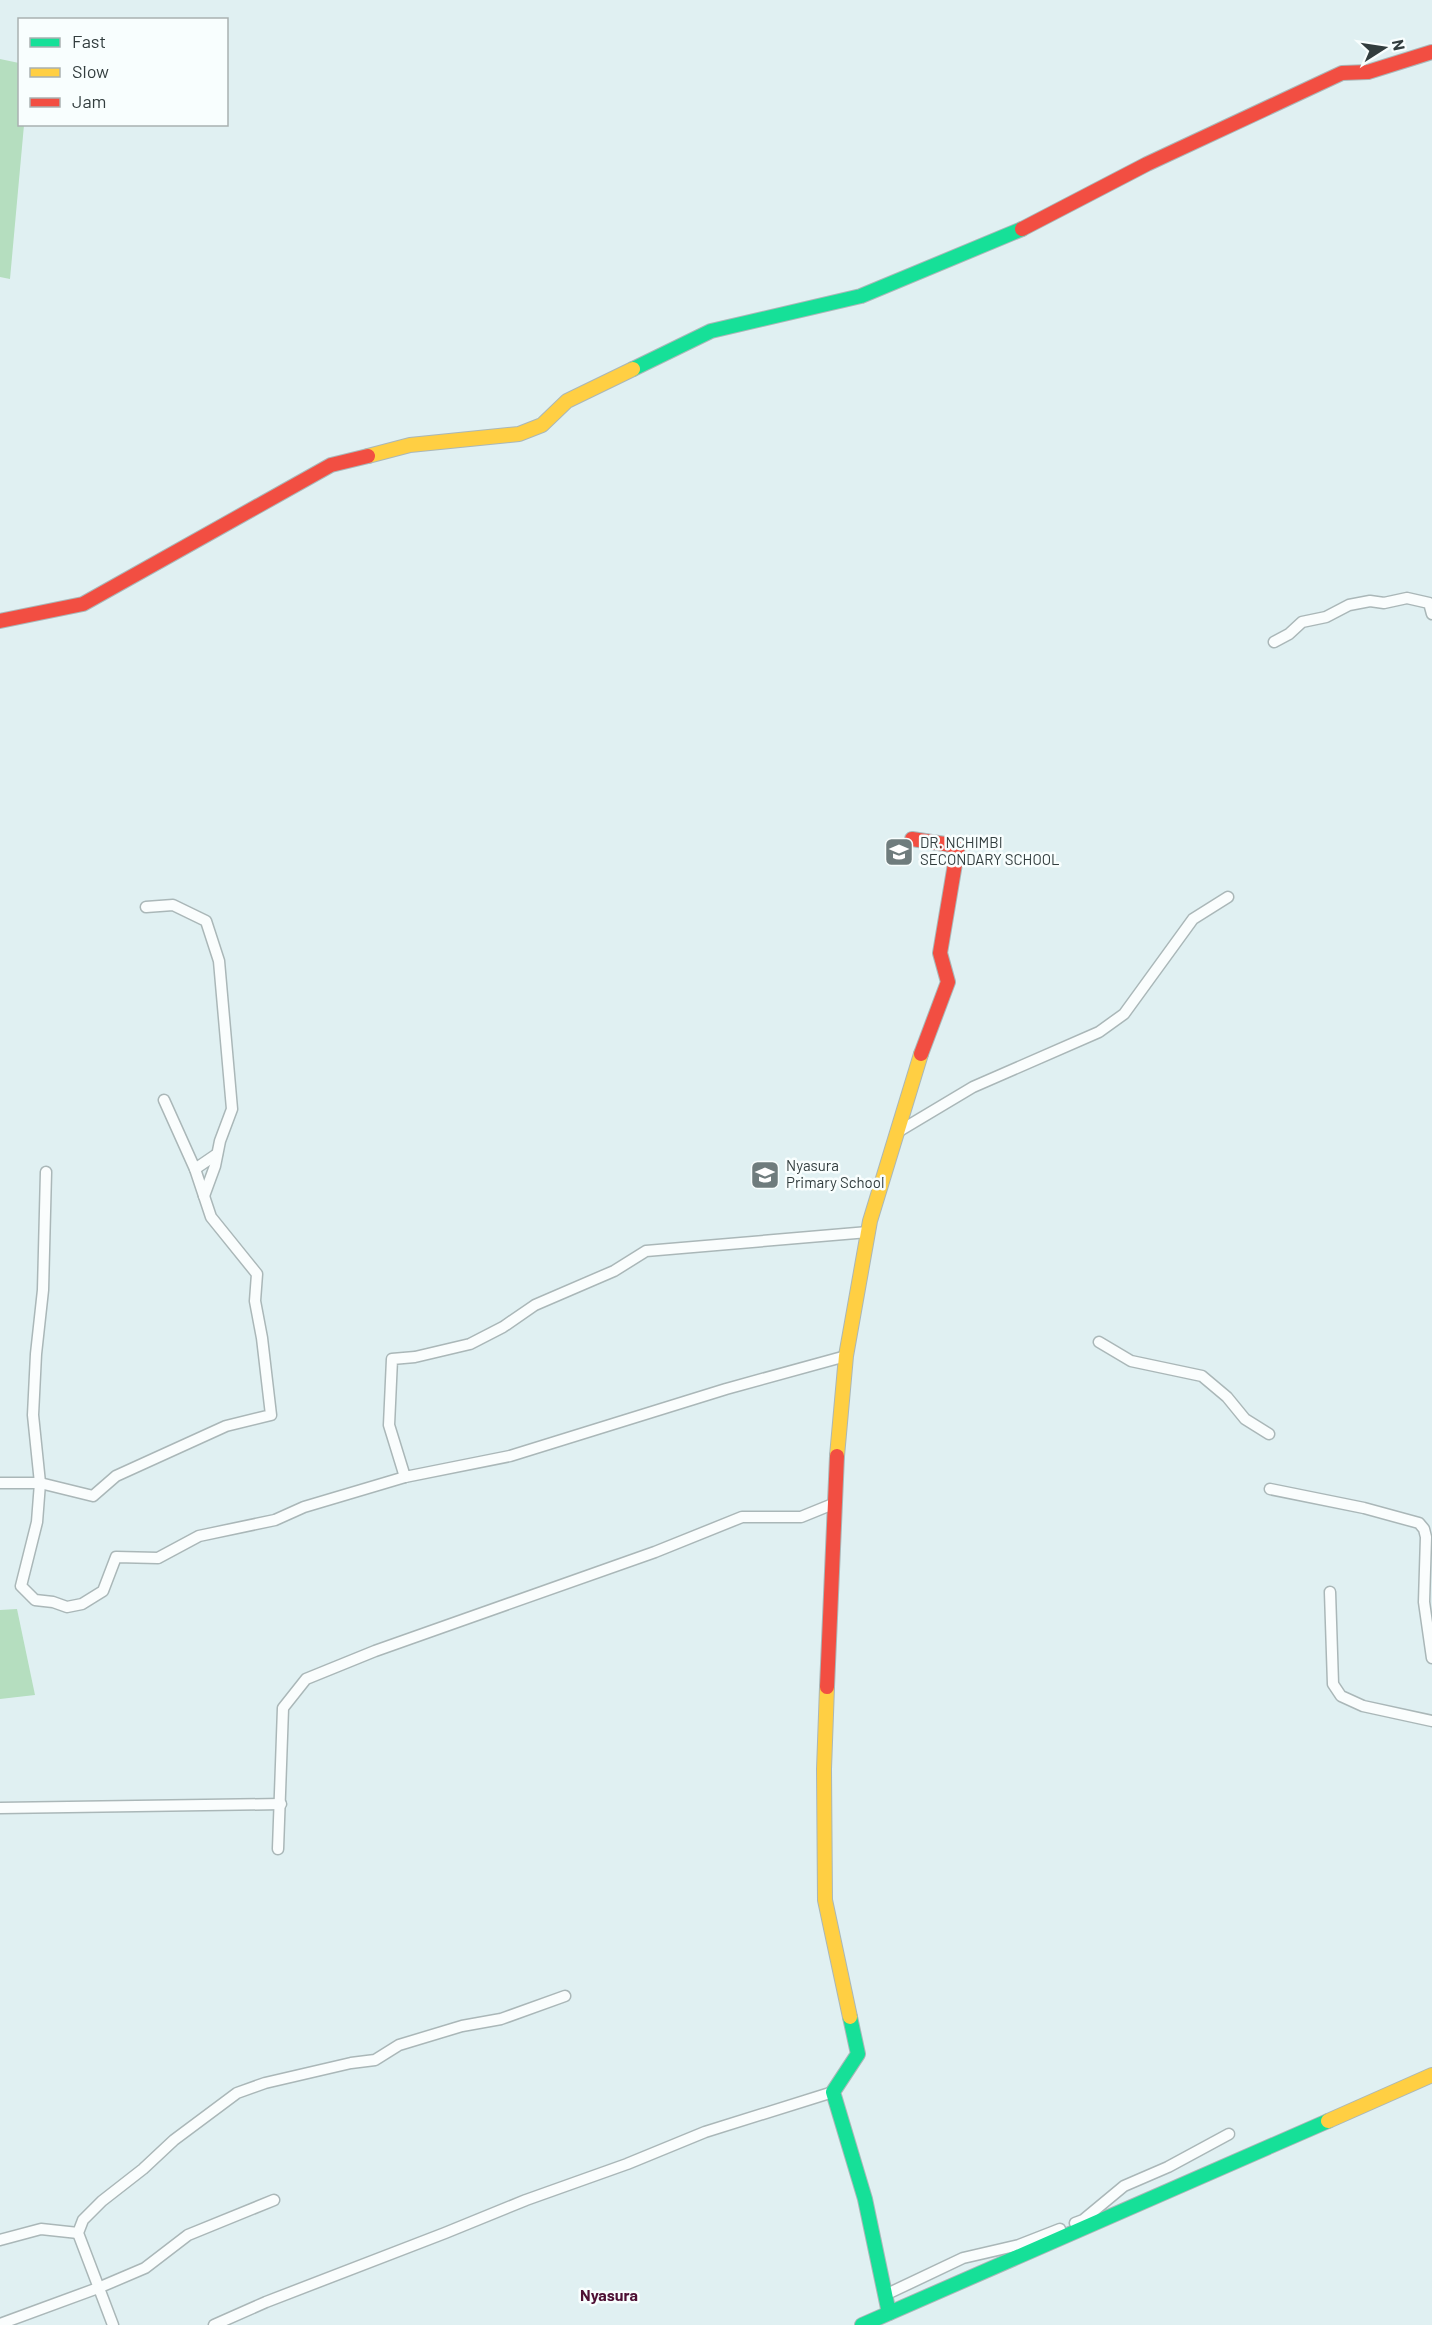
<svg xmlns="http://www.w3.org/2000/svg" width="1432" height="2325" font-family="Barlow,sans-serif">
	<style>
		.green { fill: #b5debf }
		.lines { fill: none; stroke-linecap: round; stroke-linejoin: round }
		.street-casing { stroke: #aab7b8; stroke-width: 13 }
		.fast-casing { stroke: #aab7b8; stroke-width: 16 }
		.slow-casing { stroke: #aab7b8; stroke-width: 16 }
		.jam-casing { stroke: #aab7b8; stroke-width: 16 }
		.street { stroke: #fafdfd; stroke-width: 10 }
		.fast { stroke: #16e098; stroke-width: 14 }
		.slow { stroke: #ffcf43; stroke-width: 14 }
		.jam { stroke: #f24e42; stroke-width: 14 }
		.labels { text-anchor: middle; stroke-width: 5; stroke-linejoin: round; paint-order: stroke }
		.poi-label { font-size: 15px; fill: #323d3e; stroke: #f8fefe; text-anchor: start }
		.neighbourhood-label { font-size: 16px; font-weight: bold; fill: #4e1034; stroke: #f8fefe }
	</style>
	<rect width="100%" height="100%" fill="#e0f0f2"/>
	<!-- green -->
	<g class="green">
		<path d="M0 59 19 63 20 124 24 125 10 279 0 277Z"/>
		<path d="M17 1609 35 1695 0 1699V1610Z"/>
	</g>
	<g class="lines">
		<!-- street casing -->
		<g class="street-casing">
			<g id="street">
				<path d="M1274 642 1289 634 1302 622 1326 617 1349 605 1370 601 1384 603 1407 598 1429 603 1432 614"/>
				<path d="M146 907 173 905 206 921 219 961 232 1109 220 1141 215 1166 204 1196"/>
				<path d="M896 1133 973 1087 1099 1032 1124 1014 1193 919 1228 897"/>
				<path d="M195 1169 217 1154"/>
				<path d="M46 1172 43 1290 36 1354 33 1415 40 1483 37 1522 21 1586 35 1600 53 1602 67 1607 82 1604 103 1591 116 1557 158 1558 199 1536 275 1520 304 1507 405 1477"/>
				<path d="M1099 1342 1131 1361 1202 1376 1227 1397 1245 1419 1269 1434"/>
				<path d="M846 1356 726 1389 510 1456 405 1477 389 1425 392 1359 415 1357 470 1344 503 1327 535 1305 614 1271 646 1251 868 1232"/>
				<path d="M0 1483H40L93 1496 116 1476 226 1426 271 1415 262 1338 255 1301 257 1274 211 1217 195 1169 164 1100"/>
				<path d="M1270 1489 1364 1508 1419 1523 1424 1529 1426 1537 1424 1602 1432 1658"/>
				<path d="M1330 1592 1333 1684 1341 1696 1363 1706 1432 1721"/>
				<path d="M0 1808 281 1804"/>
				<path d="M278 1849 283 1708 306 1679 375 1651 655 1552 742 1517H801L833 1504"/>
				<path d="M1075 2223 1083 2220 1124 2186 1168 2167 1229 2134"/>
				<path d="M0 2240 41 2229 78 2233"/>
				<path d="M885 2295 963 2258 1019 2245 1060 2229"/>
				<path d="M0 2324 98 2288 145 2268 188 2235 274 2200"/>
				<path d="M113 2325 78 2233 83 2220 102 2201 143 2169 174 2140 237 2093 265 2083 351 2063 375 2060 399 2045 462 2026 501 2019 565 1996"/>
				<path d="M214 2325 266 2302 445 2233 526 2200 627 2164 705 2132 833 2092"/>
			</g>
		</g>
		<!-- fast casing -->
		<g class="fast-casing">
			<g id="fast">
				<path d="M633 369 711 331 861 296 1022 229"/>
				<path d="M850 2017 858 2054 833 2092 865 2199 889 2313"/>
				<path d="M862 2325 1328 2121"/>
			</g>
		</g>
		<!-- slow casing -->
		<g class="slow-casing">
			<g id="slow">
				<path d="M368 456 410 445 519 434 542 425 567 401 633 369"/>
				<path d="M837 1456 846 1356 870 1221 921 1054"/>
				<path d="M827 1687 824 1769 825 1900 850 2017"/>
				<path d="M1328 2121 1432 2075"/>
			</g>
		</g>
		<!-- jam casing -->
		<g class="jam-casing">
			<g id="jam">
				<path d="M1022 229 1147 164 1342 73 1368 72 1432 52"/>
				<path d="M0 621 83 604 331 465 368 456"/>
				<path d="M912 839 958 846 940 953 948 982 921 1054"/>
				<path d="M827 1687 837 1456"/>
			</g>
		</g>
		<!-- street -->
		<use href="#street" class="street"/>
		<!-- fast -->
		<use href="#fast" class="fast"/>
		<!-- slow -->
		<use href="#slow" class="slow"/>
		<!-- jam -->
		<use href="#jam" class="jam"/>
	</g>
	<!-- icons -->
	<defs>
		<g id="school-square" transform="scale(1.5)"><rect x="-9" y="-9" width="18" height="18" rx="4" fill="#6f7c7d" stroke="#f8fefe"/><path d="M0-5L7-2L0 1L-7-2ZM-4 1L0 2.5L4 1V4Q0 6-4 4Z" fill="#fff"/></g>
	</defs>
	<g fill-rule="evenodd">
		<use href="#school-square" x="899" y="852"/>
		<use href="#school-square" x="765" y="1175"/>
	</g>
	<g class="labels">
		<!-- poi labels -->
		<g class="poi-label">
			<text x="920" y="848">DR. NCHIMBI<tspan x="920" dy="17">SECONDARY SCHOOL</tspan></text>
			<text x="786" y="1171">Nyasura<tspan x="786" dy="17">Primary School</tspan></text>
		</g>
		<!-- neighbourhood labels -->
		<g class="neighbourhood-label">
			<text x="609" y="2301">Nyasura</text>
		</g>
	</g>
	<!-- legend -->
	<rect x="18" y="18" width="210" height="108" fill="#f8fefe" stroke="#a9b1b1" stroke-width="1.5"/>
	<rect x="30" y="38" width="30" height="9" fill="#16e098" stroke="#a9b1b1" stroke-width="1.5"/>
	<text x="72" y="48" font-size="18" fill="#323d3e">Fast</text>
	<rect x="30" y="68" width="30" height="9" fill="#ffcf43" stroke="#a9b1b1" stroke-width="1.5"/>
	<text x="72" y="78" font-size="18" fill="#323d3e">Slow</text>
	<rect x="30" y="98" width="30" height="9" fill="#f24e42" stroke="#a9b1b1" stroke-width="1.5"/>
	<text x="72" y="108" font-size="18" fill="#323d3e">Jam</text>
	<!-- north arrow -->
	<g transform="translate(1384 48) rotate(78)" stroke="#f8fefe" stroke-width="4.5" paint-order="stroke">
	<path d="M0-4.5L10 22L0 15L-10 22Z" fill="#323d3e"/>
	<text y="-9" font-size="16" font-weight="bold" text-anchor="middle" fill="#323d3e">N</text>
	</g>
</svg>
